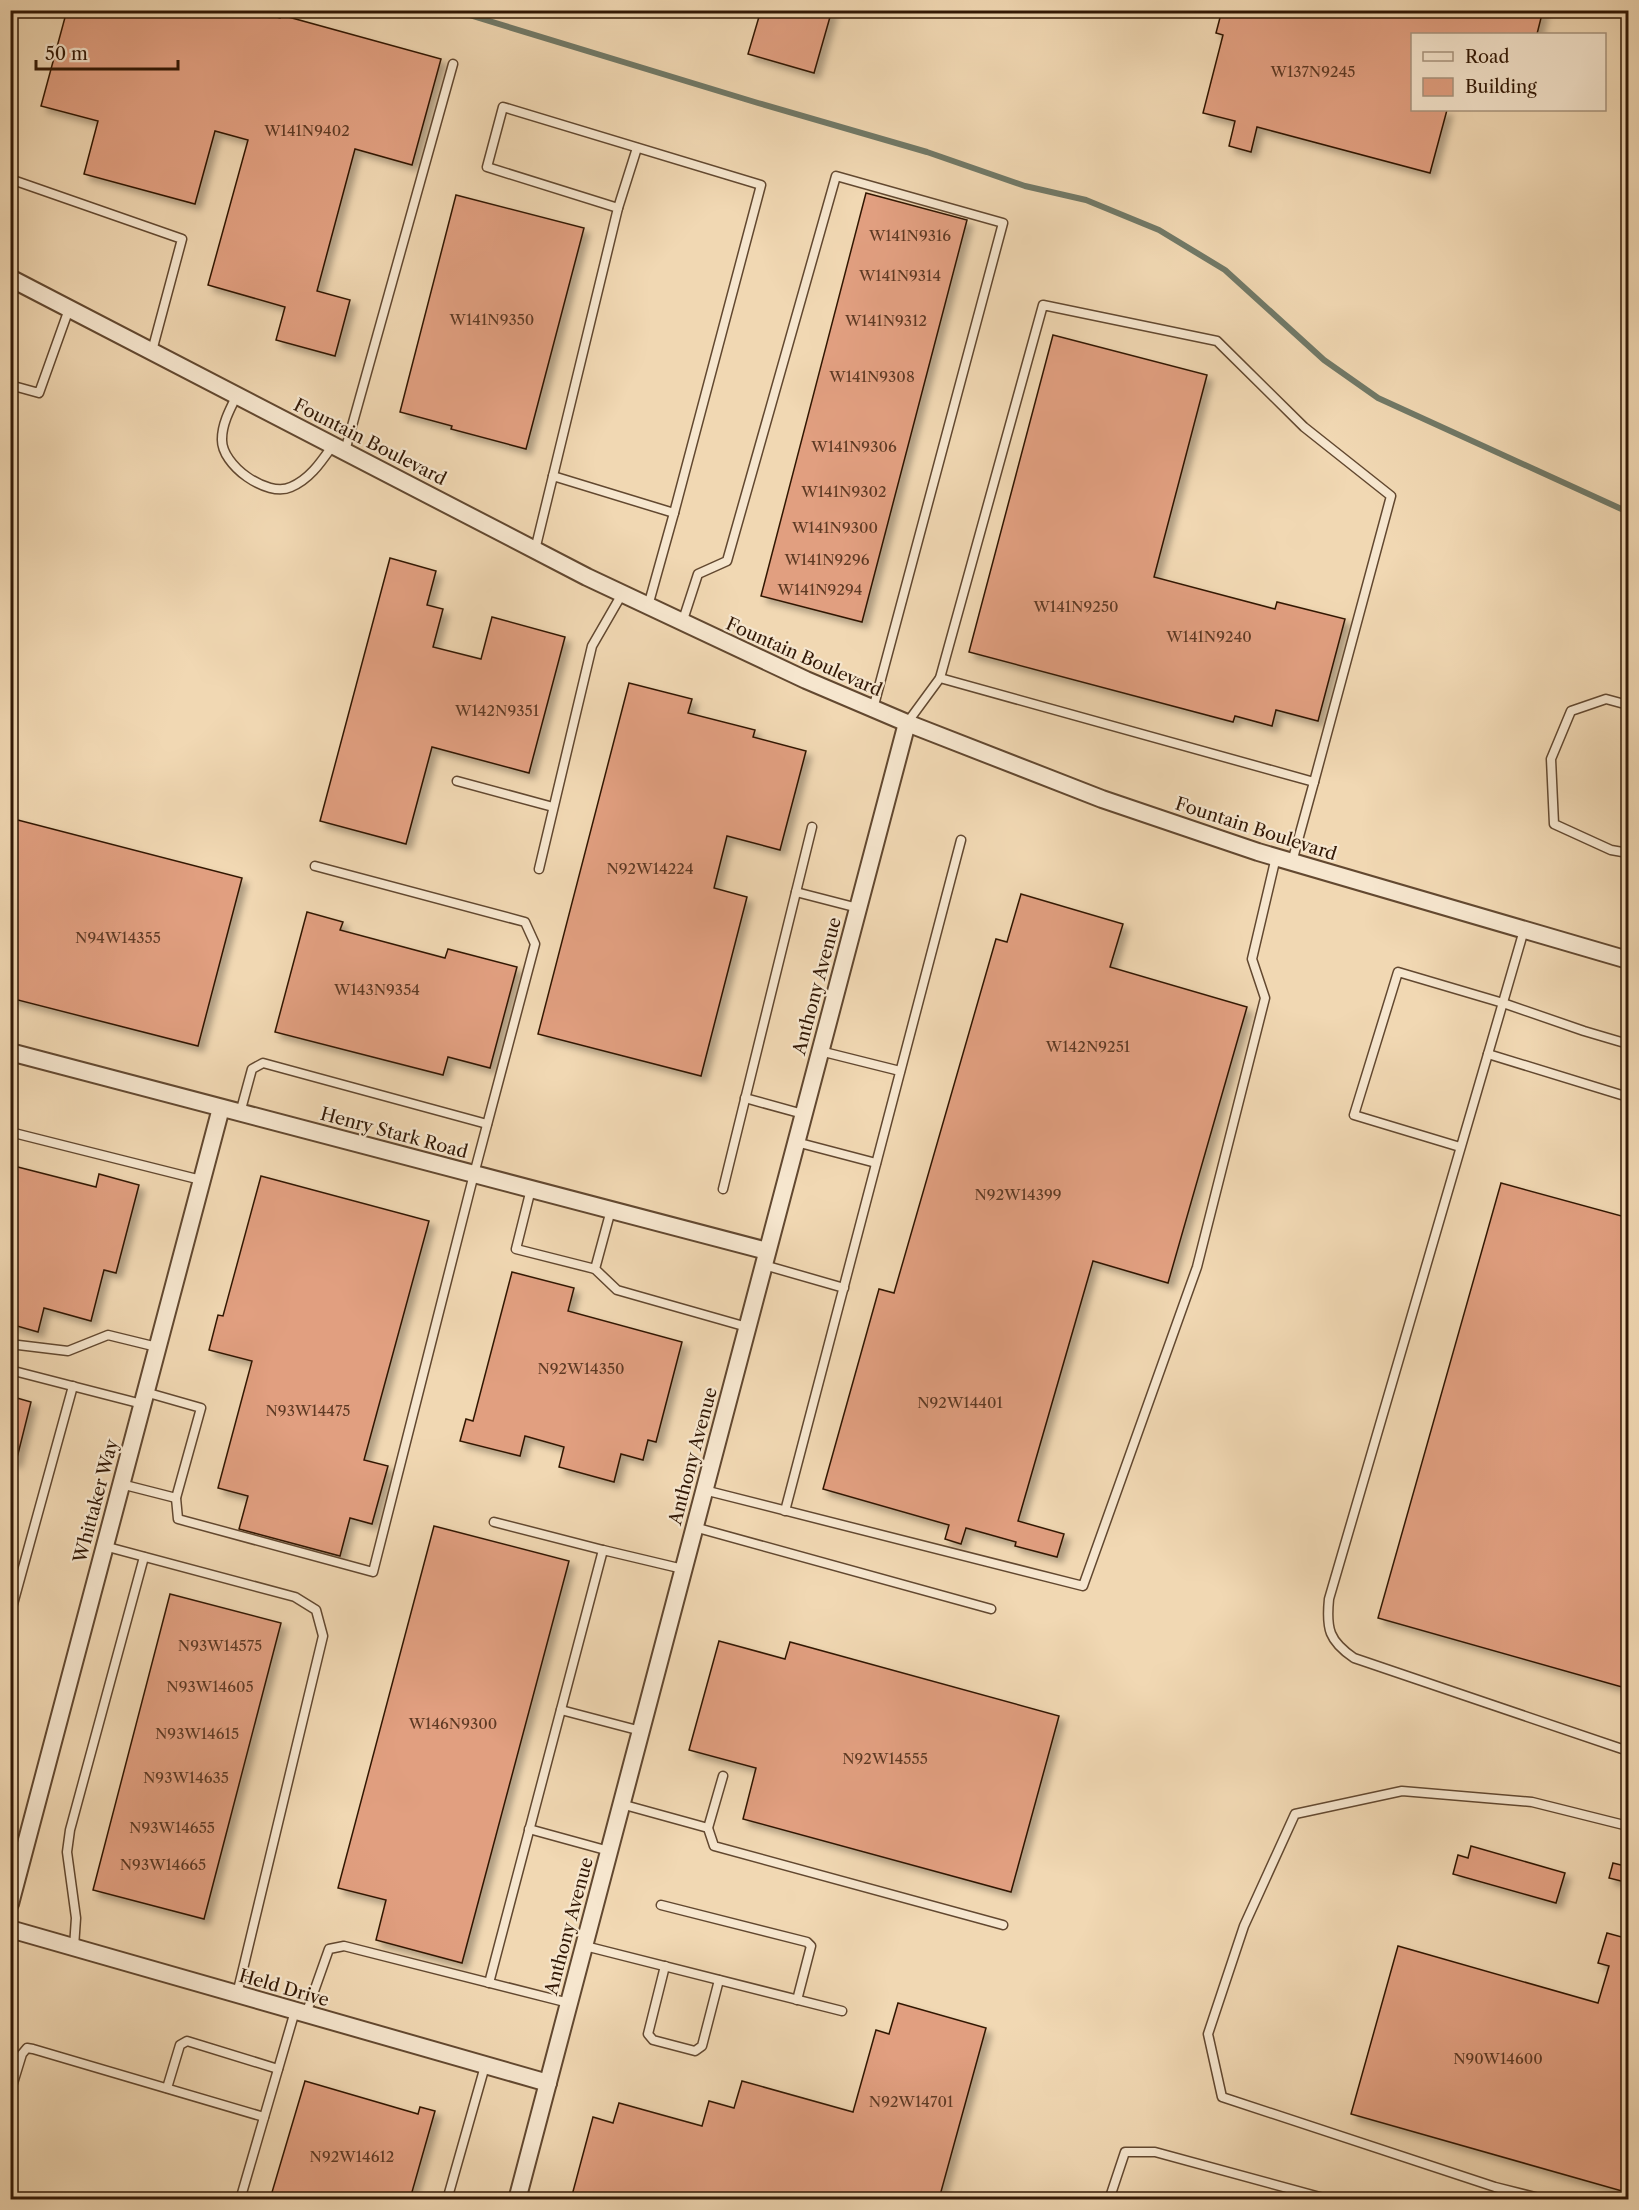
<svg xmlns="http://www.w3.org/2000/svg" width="1639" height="2210" font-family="'Libre Caslon Text',serif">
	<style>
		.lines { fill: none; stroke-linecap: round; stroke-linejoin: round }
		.stream { stroke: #717967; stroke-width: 6 }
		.building { fill: #e19f80; stroke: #321805; stroke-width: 1.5; filter: url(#shadow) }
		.lane-casing { stroke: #624830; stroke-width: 11 }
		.street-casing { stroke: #624830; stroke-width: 20 }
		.lane { stroke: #f6e6ce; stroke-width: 8 }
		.street { stroke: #f6e6ce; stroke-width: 16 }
		.labels { text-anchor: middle; stroke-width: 4.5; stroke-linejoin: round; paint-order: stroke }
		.number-label { font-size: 15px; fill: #5e3a24 }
		.street-label { font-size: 18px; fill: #321805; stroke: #f6e6ce }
	</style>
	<defs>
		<filter id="shadow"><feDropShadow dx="5.5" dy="5.5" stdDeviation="3" flood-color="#0004"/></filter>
	</defs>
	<rect width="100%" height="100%" fill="#f1d8b3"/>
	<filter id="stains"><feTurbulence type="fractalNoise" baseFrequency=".00333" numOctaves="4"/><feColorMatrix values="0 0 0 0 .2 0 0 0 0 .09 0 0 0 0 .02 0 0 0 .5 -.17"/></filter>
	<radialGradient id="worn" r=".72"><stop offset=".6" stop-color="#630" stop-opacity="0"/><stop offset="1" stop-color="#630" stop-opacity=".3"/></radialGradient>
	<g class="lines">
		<!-- stream -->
		<path class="stream" d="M453 10 758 103 927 152 1025 186 1086 200 1159 230 1225 270 1324 360 1378 398 1628 512"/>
	</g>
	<!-- building -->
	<g class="building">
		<path d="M67 10H254L280 18 281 15 441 59 412 165 355 149 317 291 350 300 335 356 276 340 285 307 208 285 248 140 215 131 195 204 84 174 98 121 41 106Z"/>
		<path d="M761 10H832L814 73 748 54Z"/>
		<path d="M1222 10H1543L1537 34H1413V110H1447L1430 173 1257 127 1251 152 1229 146 1235 121 1203 113 1223 35 1216 33Z"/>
		<path d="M866 193 967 220 862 622 761 596Z"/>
		<path d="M456 195 584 228 526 449 451 429 452 426 400 412Z"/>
		<path d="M1053 335 1207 375 1154 577 1275 609 1277 602 1345 619 1318 721 1276 710 1272 726 1235 716 1233 722 969 652Z"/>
		<path d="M390 558 436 571 427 605 443 609 433 647 481 659 492 617 565 637 529 773 432 747 406 844 320 821Z"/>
		<path d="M629 683 692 699 688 713 755 730 753 737 806 751 780 850 727 836 714 888 747 897 701 1076 538 1034Z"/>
		<path d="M10 818 242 878 198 1046 10 998Z"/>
		<path d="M1021 894 1123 924 1110 967 1247 1007 1168 1283 1093 1261 1018 1521 1064 1534 1057 1557 1015 1546 1016 1542 966 1528 961 1544 945 1539 949 1525 823 1489 879 1289 894 1293 996 939 1007 942Z"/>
		<path d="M307 912 343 922 340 930 445 958 448 949 517 967 490 1068 448 1057 443 1075 275 1032Z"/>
		<path d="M10 1165 96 1187 99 1174 139 1185 116 1273 104 1270 91 1321 44 1308 38 1332 10 1324Z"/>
		<path d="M261 1176 429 1221 364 1460 388 1466 372 1524 350 1518 340 1556 239 1529 248 1496 218 1488 252 1361 209 1350 218 1315 223 1316Z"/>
		<path d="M1501 1183 1629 1218V1689L1378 1618Z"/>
		<path d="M512 1272 574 1288 568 1311 682 1342 656 1442 648 1440 643 1460 621 1454 614 1482 559 1467 564 1447 525 1436 520 1456 460 1441 466 1419 473 1421Z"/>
		<path d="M10 1396 31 1402 16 1462 10 1461Z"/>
		<path d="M434 1526 569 1561 462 1963 376 1940 386 1900 338 1888Z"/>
		<path d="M170 1594 281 1623 204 1919 93 1890Z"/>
		<path d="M719 1641 785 1659 790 1642 1059 1716 1011 1892 743 1819 756 1768 689 1750Z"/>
		<path d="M1471 1846 1565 1873 1556 1903 1453 1874 1458 1855 1468 1858Z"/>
		<path d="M1613 1863 1629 1867V1883L1609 1878Z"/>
		<path d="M1607 1933 1629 1939V2193L1351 2114 1398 1946 1598 2003 1609 1966 1598 1963Z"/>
		<path d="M898 2003 986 2028 939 2199H571L593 2117 613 2123 619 2103 702 2126 709 2101 734 2108 742 2081 853 2112 876 2030 889 2034Z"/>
		<path d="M305 2081 418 2114 420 2107 435 2111 410 2199H270Z"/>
	</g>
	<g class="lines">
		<!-- lane casing -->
		<g class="lane-casing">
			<g id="lane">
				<path d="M10 179 182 239 152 351"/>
				<path d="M618 208 637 148"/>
				<path d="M10 385 39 393 69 309"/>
				<path d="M237 395C230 409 222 424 222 439 221 465 267 498 291 487 310 479 321 462 333 445"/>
				<path d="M345 451 453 64"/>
				<path d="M553 476 618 208 487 167 503 107 761 185 674 513"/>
				<path d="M535 550 553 476 674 513 648 606"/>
				<path d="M682 623 698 574 727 561 836 176 1003 223 873 709"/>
				<path d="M940 678 1043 305 1217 341 1304 427 1391 496 1314 782"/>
				<path d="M1628 705 1606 699 1571 711 1551 759 1554 824 1611 850 1628 853"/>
				<path d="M907 723 940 678 1314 782 1292 862"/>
				<path d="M457 781 553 807"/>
				<path d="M539 869 592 646 622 594"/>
				<path d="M796 892 858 908"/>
				<path d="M1524 930 1488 1054 1628 1097"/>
				<path d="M820 1051 900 1071"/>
				<path d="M1488 1054 1329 1599C1326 1629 1329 1641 1354 1658L1628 1751"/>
				<path d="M745 1098 803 1114"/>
				<path d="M240 1113 252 1069 263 1063 487 1124"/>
				<path d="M10 1132 201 1180"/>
				<path d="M796 1142 876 1163"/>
				<path d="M1460 1147 1354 1115 1398 972 1503 1003 1584 1031 1628 1044"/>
				<path d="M531 1189 516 1249 595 1269"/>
				<path d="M723 1189 812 827"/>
				<path d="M611 1210 595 1269 617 1290 747 1327"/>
				<path d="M764 1265 844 1288"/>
				<path d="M10 1344 68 1351 108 1335 157 1347"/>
				<path d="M10 1370 142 1404"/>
				<path d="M145 1392 201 1408 176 1498 178 1519 373 1572 474 1174 535 944 525 922 315 866"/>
				<path d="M121 1484 176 1498"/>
				<path d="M704 1490 1083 1586 1197 1267 1265 998 1252 959 1276 857"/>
				<path d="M785 1511 961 840"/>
				<path d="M494 1522 603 1550"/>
				<path d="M694 1527 991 1609"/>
				<path d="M104 1546 295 1597 316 1610 323 1636 237 1994"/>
				<path d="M10 1615 73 1386"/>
				<path d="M561 1710 641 1731"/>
				<path d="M621 1804 708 1828 714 1846 1003 1925"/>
				<path d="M708 1828 723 1776"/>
				<path d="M529 1829 609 1851"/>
				<path d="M661 1905 807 1942 811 1946 797 2000"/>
				<path d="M585 1946 842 2011"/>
				<path d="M74 1947 76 1918 67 1852 70 1830 144 1557"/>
				<path d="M665 1966 648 2034 653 2040 695 2051 702 2046 719 1980"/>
				<path d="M489 1983 603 1550 683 1569"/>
				<path d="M306 2014 329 1949 344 1946 569 2003"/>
				<path d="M167 2088 180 2045 187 2041 278 2069"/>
				<path d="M10 2093 22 2054 27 2048 33 2049 264 2117"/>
				<path d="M240 2200 295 2011"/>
				<path d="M447 2200 485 2066"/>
				<path d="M1109 2200 1125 2152H1155L1331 2200"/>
				<path d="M1547 2200 1495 2187 1222 2097 1208 2034 1244 1926 1295 1814 1402 1791 1532 1802 1628 1826"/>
			</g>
		</g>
		<!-- street casing -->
		<g class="street-casing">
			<g id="street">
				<path d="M10 278 587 577 806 680 907 723 1102 799 1258 852 1628 960"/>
				<path d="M10 1052 767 1251"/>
				<path d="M10 1904 221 1108"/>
				<path d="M10 1929 548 2083"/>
				<path d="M517 2200 907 723"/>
			</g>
		</g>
		<!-- lane -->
		<use href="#lane" class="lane"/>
		<!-- street -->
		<use href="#street" class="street"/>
	</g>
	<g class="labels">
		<!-- number labels -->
		<g class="number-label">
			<text x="1313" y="77">W137N9245</text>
			<text x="307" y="136">W141N9402</text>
			<text x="910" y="241">W141N9316</text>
			<text x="900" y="281">W141N9314</text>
			<text x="492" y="325">W141N9350</text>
			<text x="886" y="326">W141N9312</text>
			<text x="872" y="382">W141N9308</text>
			<text x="854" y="452">W141N9306</text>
			<text x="844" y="497">W141N9302</text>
			<text x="835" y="533">W141N9300</text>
			<text x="827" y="565">W141N9296</text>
			<text x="820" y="595">W141N9294</text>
			<text x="1076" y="612">W141N9250</text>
			<text x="1209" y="642">W141N9240</text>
			<text x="497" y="716">W142N9351</text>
			<text x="650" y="874">N92W14224</text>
			<text x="118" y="943">N94W14355</text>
			<text x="377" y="995">W143N9354</text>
			<text x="1088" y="1052">W142N9251</text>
			<text x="1018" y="1200">N92W14399</text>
			<text x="581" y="1374">N92W14350</text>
			<text x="960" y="1408">N92W14401</text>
			<text x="308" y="1416">N93W14475</text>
			<text x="220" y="1651">N93W14575</text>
			<text x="210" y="1692">N93W14605</text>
			<text x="453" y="1729">W146N9300</text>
			<text x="197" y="1739">N93W14615</text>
			<text x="885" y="1764">N92W14555</text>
			<text x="186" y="1783">N93W14635</text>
			<text x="172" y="1833">N93W14655</text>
			<text x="163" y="1870">N93W14665</text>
			<text x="1498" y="2064">N90W14600</text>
			<text x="911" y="2107">N92W14701</text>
			<text x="352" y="2162">N92W14612</text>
		</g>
		<!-- street labels -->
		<g class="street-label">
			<text transform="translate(370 442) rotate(27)" y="6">Fountain Boulevard</text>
			<text transform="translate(804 657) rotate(24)" y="6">Fountain Boulevard</text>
			<text transform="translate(1256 829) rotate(18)" y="6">Fountain Boulevard</text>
			<text transform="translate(817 986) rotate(-75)" y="6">Anthony Avenue</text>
			<text transform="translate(394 1133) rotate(15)" y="6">Henry Stark Road</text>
			<text transform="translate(693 1456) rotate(-75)" y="6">Anthony Avenue</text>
			<text transform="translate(96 1501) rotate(-75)" y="6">Whittaker Way</text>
			<text transform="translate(569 1926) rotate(-75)" y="6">Anthony Avenue</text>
			<text transform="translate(284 1988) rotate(16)" y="6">Held Drive</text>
		</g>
	</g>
	<!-- margin -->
	<rect width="1639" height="2210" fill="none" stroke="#f1d8b3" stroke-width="36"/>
	<rect x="12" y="12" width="1615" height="2186" fill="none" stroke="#321805" stroke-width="3"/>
	<rect x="18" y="18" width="1603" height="2174" fill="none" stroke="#321805" stroke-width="1.5"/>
	<!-- legend -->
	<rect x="1411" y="33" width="195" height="78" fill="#f6e6ce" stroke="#a8947e" stroke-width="1.5"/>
	<rect x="1423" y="52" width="30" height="9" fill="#f6e6ce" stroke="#a8947e" stroke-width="1.5"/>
	<text x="1465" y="63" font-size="18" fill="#321805">Road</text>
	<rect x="1423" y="78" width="30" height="18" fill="#e19f80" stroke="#a8947e" stroke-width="1.5"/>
	<text x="1465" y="93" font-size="18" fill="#321805">Building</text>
	<!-- scale -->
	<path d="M36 60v9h142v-9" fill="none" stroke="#321805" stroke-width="3"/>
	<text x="45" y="60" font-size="18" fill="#321805" stroke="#f6e6ce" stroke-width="4.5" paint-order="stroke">50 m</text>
	<rect width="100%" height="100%" filter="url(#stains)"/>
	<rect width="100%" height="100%" fill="url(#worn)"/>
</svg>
